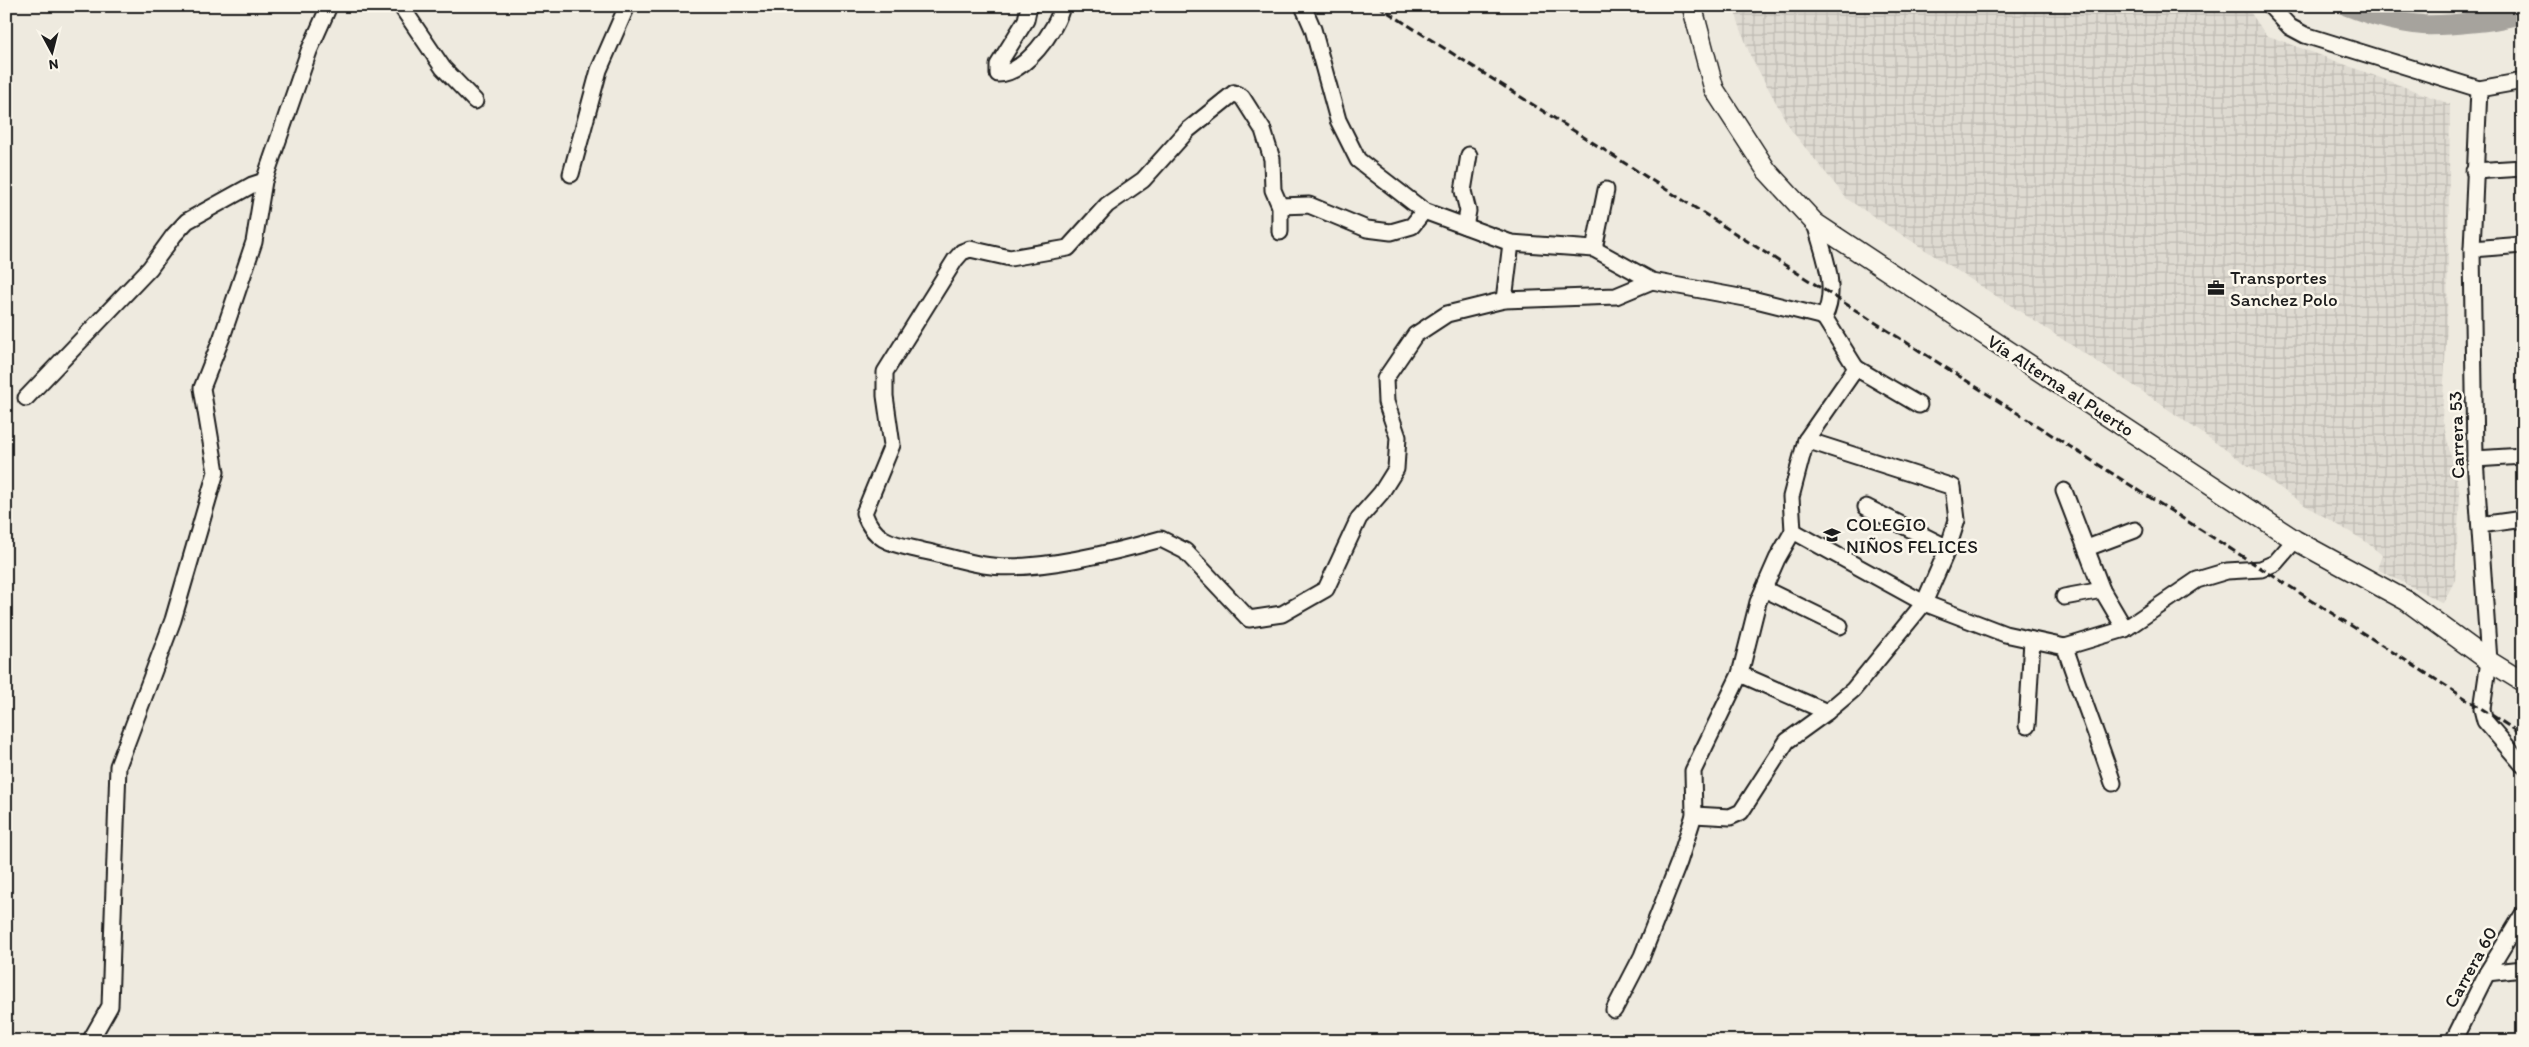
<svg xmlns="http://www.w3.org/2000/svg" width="2529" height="1047" font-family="Itim,sans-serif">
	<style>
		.industrial { fill: url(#industrial-grid) }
		.cemetery { fill: url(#cemetery-stones); stroke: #75746f }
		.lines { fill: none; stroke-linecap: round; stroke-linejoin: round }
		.river { stroke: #a6a39d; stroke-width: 20 }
		.minor-casing { stroke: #1c1c1c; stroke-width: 19 }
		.major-casing { stroke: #1c1c1c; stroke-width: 22 }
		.minor { stroke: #fbf7ec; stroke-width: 15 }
		.major { stroke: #fbf7ec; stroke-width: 19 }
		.rail { stroke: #1c1c1c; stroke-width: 3; stroke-dasharray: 8 4; stroke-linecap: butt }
		.labels { text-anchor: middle; stroke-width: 5; stroke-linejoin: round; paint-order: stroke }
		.poi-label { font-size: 19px; fill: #1c1c1c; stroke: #fbf7ec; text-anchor: start }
		.street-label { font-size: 19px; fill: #1c1c1c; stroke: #fbf7ec }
	</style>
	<defs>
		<pattern id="industrial-grid" width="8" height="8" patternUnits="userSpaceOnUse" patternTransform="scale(1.25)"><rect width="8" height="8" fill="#dedad1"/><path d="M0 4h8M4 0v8" fill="none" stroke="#bebab3"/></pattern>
		<pattern id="cemetery-stones" width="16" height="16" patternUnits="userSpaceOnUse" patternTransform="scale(1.25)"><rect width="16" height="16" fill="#ceccc2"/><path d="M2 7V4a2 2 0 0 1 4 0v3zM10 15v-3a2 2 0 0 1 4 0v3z" fill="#b0afa6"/></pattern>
	</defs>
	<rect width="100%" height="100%" fill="#eeeadf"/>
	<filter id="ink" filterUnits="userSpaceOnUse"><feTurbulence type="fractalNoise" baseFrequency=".02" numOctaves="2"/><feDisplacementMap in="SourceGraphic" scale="10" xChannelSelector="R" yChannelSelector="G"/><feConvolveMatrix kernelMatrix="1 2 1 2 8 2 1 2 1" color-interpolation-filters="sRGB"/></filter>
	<g filter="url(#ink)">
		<!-- industrial -->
		<path class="industrial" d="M1743 6H2246L2266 35 2450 104 2447 324 2442 418 2460 494 2455 580 2443 603 2377 569 2382 555 2365 541 2303 504 2142 391 1847 199 1791 130 1750 55 1735 12Z"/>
		<!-- cemetery -->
		<path class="cemetery" d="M2420 6H2499L2488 12 2431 10Z"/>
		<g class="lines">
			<!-- river -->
			<path class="river" d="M2347 6C2370 15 2398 23 2423 25 2441 26 2509 21 2523 12"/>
			<!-- minor casing -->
			<g class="minor-casing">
				<g id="minor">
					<path d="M401 6 443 68 475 101"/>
					<path d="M1029 6 1026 20 998 65V74C1024 74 1057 30 1062 6"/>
					<path d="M1303 6 1313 29 1338 120 1358 160 1424 211 1511 243 1594 249 1652 281 1756 300 1824 317"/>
					<path d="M2270 6 2290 27 2305 35 2479 89 2523 81"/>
					<path d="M2479 89 2472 249 2475 459 2489 661 2482 709 2485 721 2523 765"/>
					<path d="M2474 171 2523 168"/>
					<path d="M571 174 599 70 627 6"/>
					<path d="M1280 206 1309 205 1367 229 1391 232 1412 226 1424 211"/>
					<path d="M1465 226 1468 211 1463 191 1469 155"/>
					<path d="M1280 232V206L1273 190 1272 159 1263 130 1242 97 1234 93 1188 130 1143 180 1107 205 1068 248 1010 258 970 249 962 252 955 260 885 372V396L892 445 864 513C875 544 896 544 924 551 944 555 964 562 984 565 1031 573 1115 552 1161 539L1185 551 1249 619 1282 614 1326 589 1359 518 1381 493 1396 469 1398 437 1386 402 1385 379 1415 335 1447 314 1504 300 1616 296 1652 281"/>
					<path d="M1594 249 1606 190"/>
					<path d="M2472 249 2523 245"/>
					<path d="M1504 300 1511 243"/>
					<path d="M1856 368 1919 405"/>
					<path d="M26 398 150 268 174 235 187 221 252 185 264 181"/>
					<path d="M2475 459 2523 456"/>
					<path d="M2064 491 2102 590 2125 629"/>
					<path d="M1866 507 1948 548"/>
					<path d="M2480 525 2523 519"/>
					<path d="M1793 531 1924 603 2005 634 2065 647 2125 629 2197 580 2227 571 2261 569 2275 563 2295 540"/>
					<path d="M2087 548 2135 530"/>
					<path d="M1764 589 1840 626"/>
					<path d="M2064 597 2102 590"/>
					<path d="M2065 647C2080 693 2098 737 2113 783"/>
					<path d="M1740 674 1827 712"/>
					<path d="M2027 726 2032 640"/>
					<path d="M1694 815 1730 817 1741 812 1787 741 1827 712 1853 690 1924 603 1948 548 1957 520 1953 487 1806 440"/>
					<path d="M2487 973 2523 969"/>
					<path d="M1614 1010 1642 956 1679 862 1694 815 1693 771 1740 674 1758 602 1777 559 1793 531 1791 497 1806 440 1856 368 1824 317C1839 288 1823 253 1815 223"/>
					<path d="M90 1041 110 1006 118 766 173 620 216 472 202 388 222 337 254 242 264 181 309 51 329 6"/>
					<path d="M2453 1041 2487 973 2523 914"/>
				</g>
			</g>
			<!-- major casing -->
			<g class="major-casing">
				<path id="major" d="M1692 6 1714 89 1767 171 1815 223 2295 540 2407 601 2489 661 2523 682"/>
			</g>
			<!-- minor -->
			<use href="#minor" class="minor"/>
			<!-- major -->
			<use href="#major" class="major"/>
			<!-- rail -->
			<path class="rail" d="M1378 6 2523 735"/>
		</g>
	</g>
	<!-- icons -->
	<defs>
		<g id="office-bare" transform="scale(1.35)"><path d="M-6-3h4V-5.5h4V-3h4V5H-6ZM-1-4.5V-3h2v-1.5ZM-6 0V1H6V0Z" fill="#1c1c1c" stroke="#fbf7ec" stroke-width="2.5" paint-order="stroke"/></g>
		<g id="school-bare" transform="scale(1.35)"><path d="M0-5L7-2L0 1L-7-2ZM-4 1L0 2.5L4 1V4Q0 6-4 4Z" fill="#1c1c1c" stroke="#fbf7ec" stroke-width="2.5" paint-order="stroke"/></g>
	</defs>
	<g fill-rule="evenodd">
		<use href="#office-bare" x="2216" y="288"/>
		<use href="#school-bare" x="1832" y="535"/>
	</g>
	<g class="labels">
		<!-- poi labels -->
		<g class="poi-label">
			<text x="2230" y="284">Transportes<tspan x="2230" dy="22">Sanchez Polo</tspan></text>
			<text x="1846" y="531">COLEGIO<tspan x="1846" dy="22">NIÑOS FELICES</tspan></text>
		</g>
		<!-- street labels -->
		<g class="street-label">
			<text transform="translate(2061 385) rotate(33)" y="7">Vía Alterna al Puerto</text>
			<text transform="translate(2456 435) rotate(-92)" y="7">Carrera 53</text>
			<text transform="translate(2470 967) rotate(-61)" y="7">Carrera 60</text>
		</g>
	</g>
	<!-- margin -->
	<rect width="2529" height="1047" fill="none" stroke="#fbf7ec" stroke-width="25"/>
	<rect x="12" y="12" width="2504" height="1022" fill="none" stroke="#1c1c1c" stroke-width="2" filter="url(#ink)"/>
	<!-- north arrow -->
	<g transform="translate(52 52) rotate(173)" stroke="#fbf7ec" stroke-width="4" paint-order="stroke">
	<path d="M0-4L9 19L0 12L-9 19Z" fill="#1c1c1c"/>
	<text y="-8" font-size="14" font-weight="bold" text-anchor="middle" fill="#1c1c1c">N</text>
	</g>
</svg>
